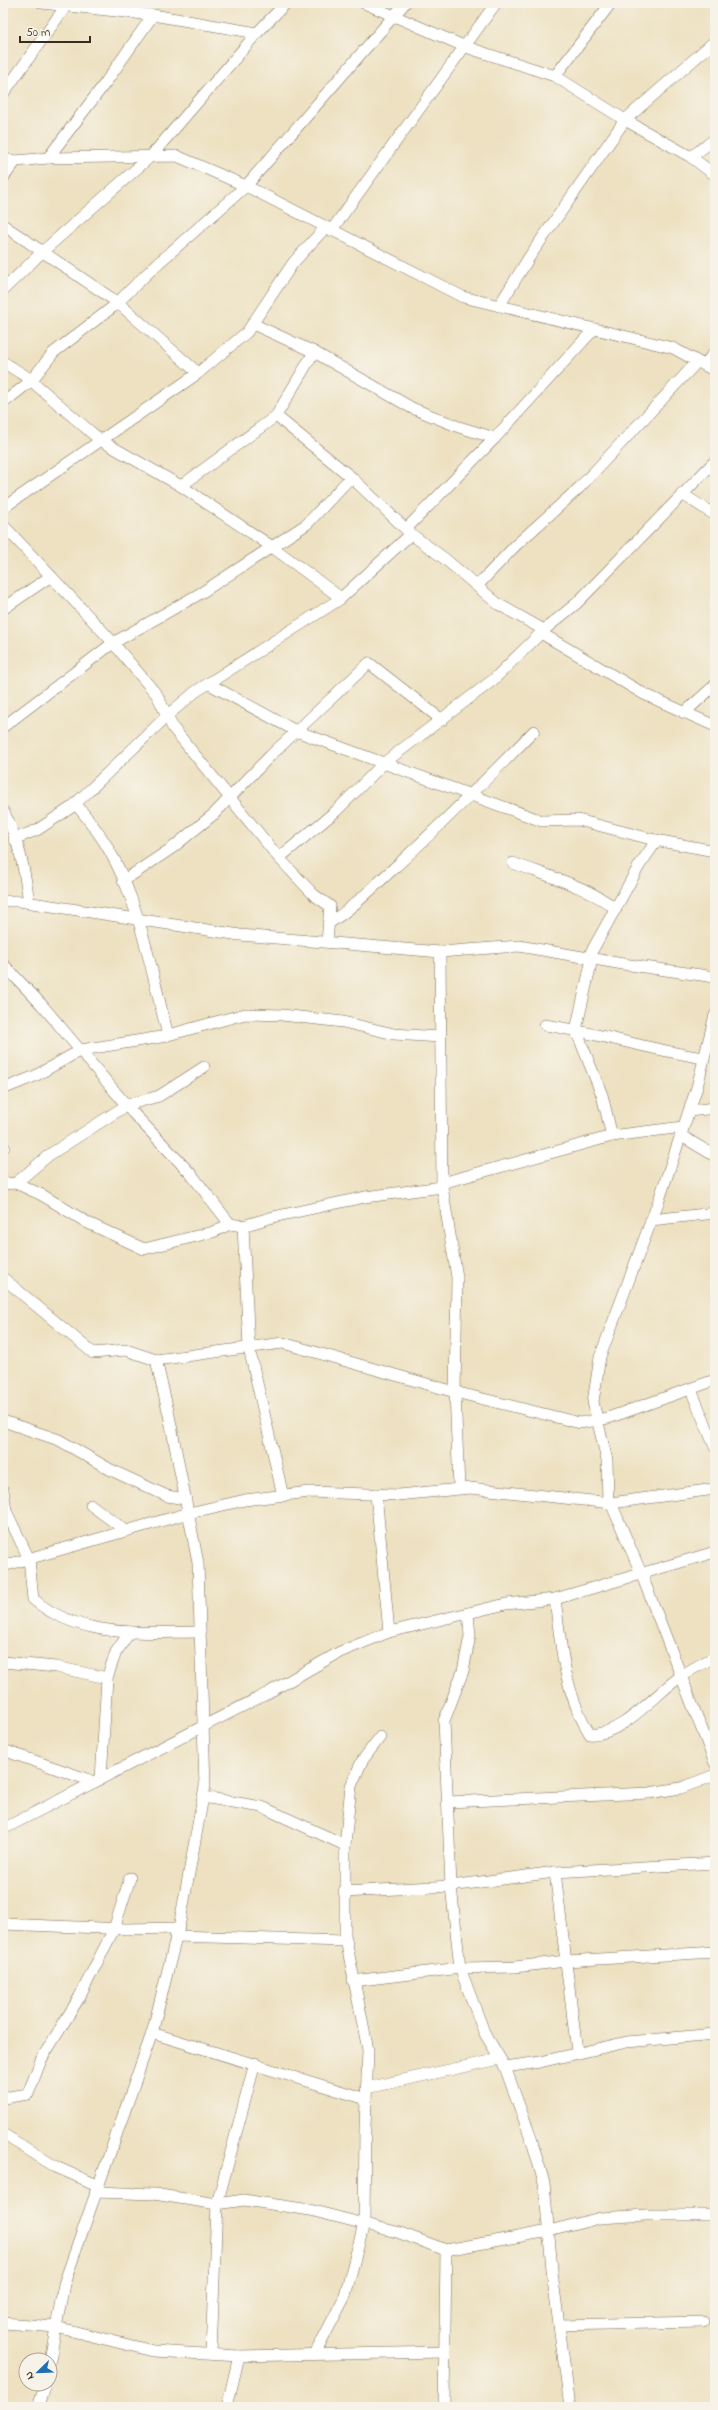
<svg xmlns="http://www.w3.org/2000/svg" width="718" height="2410" font-family="'Indie Flower',sans-serif">
	<style>
		.lines { fill: none; stroke-linecap: round; stroke-linejoin: round }
		.minor-casing { stroke: #796a57; stroke-width: 12 }
		.minor { stroke: #fff; stroke-width: 11 }
	</style>
	<rect width="100%" height="100%" fill="#f7f3e8"/>
	<filter id="ink" filterUnits="userSpaceOnUse"><feTurbulence type="fractalNoise" baseFrequency=".025" numOctaves="2"/><feDisplacementMap in="SourceGraphic" scale="8" xChannelSelector="R" yChannelSelector="G"/><feConvolveMatrix kernelMatrix="1 2 1 2 8 2 1 2 1" color-interpolation-filters="sRGB"/></filter>
	<filter id="wash" filterUnits="userSpaceOnUse"><feTurbulence type="fractalNoise" baseFrequency=".012" numOctaves="4" result="noise"/><feDisplacementMap in="SourceGraphic" scale="16" xChannelSelector="R" yChannelSelector="G"/><feGaussianBlur stdDeviation="0.9" result="paint"/><feColorMatrix in="noise" values="0 0 0 0 0 0 0 0 0 0 0 0 0 0 0 0 0 1.4 0 .05"/><feComposite in="paint" operator="in"/></filter>
	<g filter="url(#wash)">
		<rect width="100%" height="100%" fill="#ede1c1"/>
	</g>
	<g filter="url(#ink)">
		<g class="lines">
			<!-- minor casing -->
			<g class="minor-casing">
				<g id="minor">
					<path d="M42 3 153 15"/>
					<path d="M364 3 466 47 555 76 625 120 530 256 499 306"/>
					<path d="M715 41 625 120 691 157 715 175"/>
					<path d="M555 76 611 3"/>
					<path d="M3 94 68 3"/>
					<path d="M691 157 715 139"/>
					<path d="M48 158 106 82 153 15 257 33 286 3"/>
					<path d="M3 159 16 161 48 158 177 156 246 186 463 297 673 348 715 371"/>
					<path d="M3 178 16 161"/>
					<path d="M3 225 117 302 198 373"/>
					<path d="M331 231 496 3"/>
					<path d="M3 290 42 252 151 156 257 33"/>
					<path d="M253 324 314 352 412 408 459 427 495 438"/>
					<path d="M3 362 27 377 100 440 181 486 271 546 341 598"/>
					<path d="M704 365 715 352"/>
					<path d="M3 403 31 381 53 353 114 306 155 266 246 186 405 3"/>
					<path d="M276 416 351 477 411 534 445 559 498 604 544 630"/>
					<path d="M181 486 276 416 314 352"/>
					<path d="M682 494 715 515"/>
					<path d="M3 508 197 374 247 332 293 263 325 228"/>
					<path d="M3 525 108 637 157 695 173 728 279 858 314 895 330 906 327 942"/>
					<path d="M406 529 495 438 594 329"/>
					<path d="M477 586 515 546 579 488 697 362"/>
					<path d="M3 609 51 576"/>
					<path d="M541 633 644 694 715 726"/>
					<path d="M209 684 296 731 542 821 578 820 655 840 715 851"/>
					<path d="M684 713 715 685"/>
					<path d="M3 727 113 643 201 593 307 524 351 477"/>
					<path d="M76 804C87 818 99 832 108 848 140 902 152 975 168 1035"/>
					<path d="M3 811C19 838 25 872 29 903"/>
					<path d="M14 839 37 830 72 807 168 715 195 692 340 599 411 534"/>
					<path d="M279 858 336 811 384 763 493 680 544 630 577 603 715 461"/>
					<path d="M513 863C547 876 587 886 616 909"/>
					<path d="M123 881 172 848 214 814 270 756 369 663 442 720"/>
					<path d="M3 901H19L240 935 440 952 519 946 623 964 715 977"/>
					<path d="M329 923C352 909 372 888 392 870 441 825 488 778 534 731"/>
					<path d="M440 952 442 1187 457 1277 455 1392 459 1488"/>
					<path d="M588 958 639 866 657 840"/>
					<path d="M592 959 576 1030 602 1095 612 1136"/>
					<path d="M3 964 42 1005 133 1113 191 1174 230 1224 243 1226 273 1217 365 1197 442 1187"/>
					<path d="M545 1025C599 1033 650 1050 704 1058"/>
					<path d="M3 1089 35 1076 81 1050 161 1037 245 1014 282 1015 343 1022 394 1034 440 1037"/>
					<path d="M689 1111 715 1108"/>
					<path d="M680 1135 715 1156"/>
					<path d="M3 1146 4 1147"/>
					<path d="M16 1183 42 1195 88 1223 144 1249 213 1232 230 1224"/>
					<path d="M442 1183 612 1136 683 1127"/>
					<path d="M3 1184 16 1183 49 1155 127 1105 159 1096 204 1067"/>
					<path d="M651 1220 715 1213"/>
					<path d="M243 1226 249 1348 283 1496"/>
					<path d="M3 1278 93 1353 126 1350 156 1360 169 1415 198 1563 205 1786 203 1797 180 1922 152 2033 64 2284 50 2360"/>
					<path d="M156 1360 283 1343 455 1392 580 1423 608 1418 715 1380"/>
					<path d="M691 1390 715 1447"/>
					<path d="M3 1421 59 1440 111 1470 167 1496 186 1499"/>
					<path d="M3 1490 6 1511 29 1559 33 1599C80 1639 142 1632 200 1632"/>
					<path d="M376 1494 389 1632"/>
					<path d="M608 1502 607 1460 593 1402 600 1357 659 1200 697 1087 715 1015"/>
					<path d="M611 1503 641 1573 715 1763"/>
					<path d="M91 1505 126 1531"/>
					<path d="M3 1566 189 1513 245 1500 309 1492 398 1495 470 1488 611 1503 715 1489"/>
					<path d="M555 1599C561 1645 564 1693 590 1734 621 1737 656 1693 680 1677 691 1669 703 1663 715 1657"/>
					<path d="M468 1613 470 1636 463 1671 444 1721 451 1886 460 1968 484 2032 505 2067 532 2141 544 2183 553 2280 570 2407"/>
					<path d="M3 1662 56 1667 107 1678"/>
					<path d="M3 1750 95 1782"/>
					<path d="M101 1779 107 1678 116 1652 130 1632"/>
					<path d="M203 1797 262 1807 345 1845V1935L368 2050 365 2128 364 2224 345 2296 315 2354"/>
					<path d="M448 1802 649 1793 681 1788 715 1775"/>
					<path d="M3 1829 266 1694 340 1652 389 1632 506 1604 555 1599 715 1552"/>
					<path d="M345 1845 351 1786 362 1761 380 1737"/>
					<path d="M555 1872 577 2052"/>
					<path d="M344 1892 451 1886 555 1872 715 1863"/>
					<path d="M3 1924 126 1929 178 1928"/>
					<path d="M175 1936 346 1941"/>
					<path d="M353 1981 460 1968 515 1967 566 1961 715 1952"/>
					<path d="M152 2033 366 2099"/>
					<path d="M505 2067 540 2062 627 2042 715 2034"/>
					<path d="M366 2088 500 2059"/>
					<path d="M3 2098 28 2094 41 2060 79 1998 114 1929 130 1878"/>
					<path d="M3 2134 56 2167 97 2185"/>
					<path d="M95 2192 154 2194 217 2204 244 2200 310 2210 400 2233 446 2250 549 2231 600 2218 646 2215H715"/>
					<path d="M3 2323 56 2327 153 2351 239 2356 445 2352"/>
					<path d="M559 2325 703 2322"/>
					<path d="M211 2354 217 2204 255 2063"/>
					<path d="M38 2407 45 2384"/>
					<path d="M227 2407 239 2356"/>
					<path d="M444 2407 446 2250"/>
				</g>
			</g>
			<!-- minor -->
			<use href="#minor" class="minor"/>
		</g>
	</g>
	<!-- margin -->
	<rect width="718" height="2410" fill="none" stroke="#f7f3e8" stroke-width="16"/>
	<!-- north arrow -->
	<g transform="translate(38 2372) rotate(247)"><circle r="19" fill="#f7f3e8" stroke="#aca397"/>
	<path d="M0-3L7 15L0 10L-7 15Z" fill="#1f6fb2"/>
	<text y="-6" font-size="11" font-weight="bold" text-anchor="middle" fill="#3b2a1e">N</text>
	</g>
	<!-- scale -->
	<path d="M20 36v6h70v-6" fill="none" stroke="#3b2a1e" stroke-width="2"/>
	<text x="26" y="36" font-size="12" fill="#3b2a1e" stroke="#f7f3e8" stroke-width="3" paint-order="stroke">50 m</text>
</svg>
